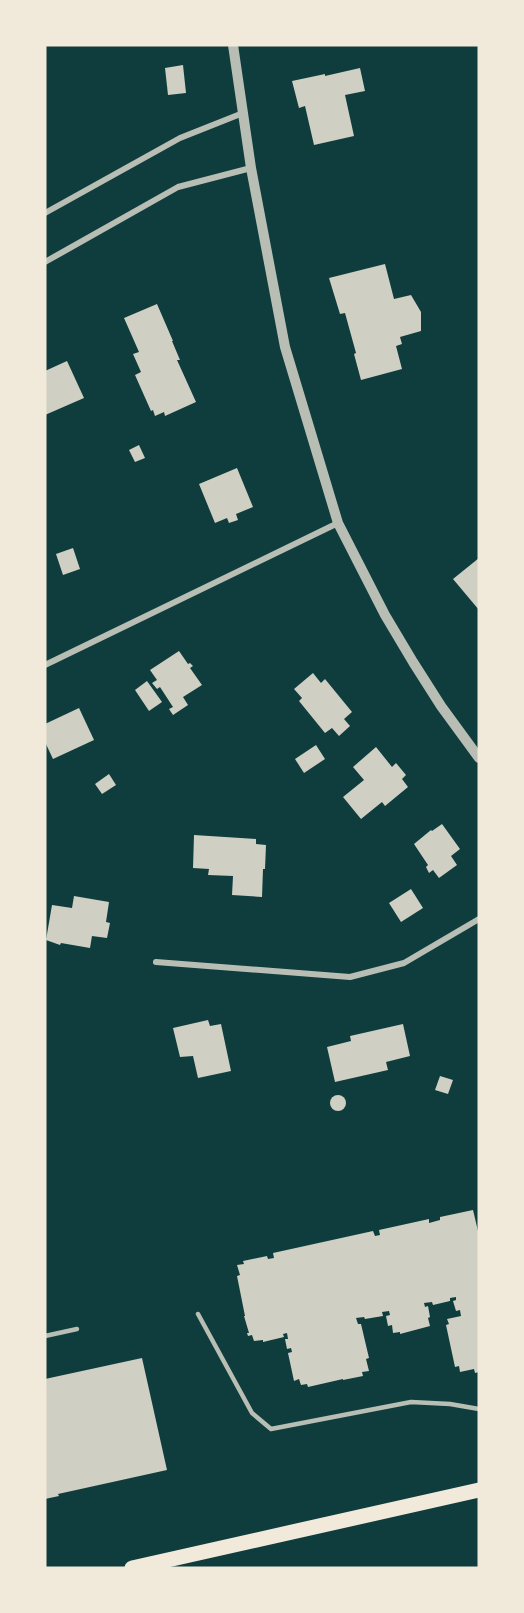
<svg xmlns="http://www.w3.org/2000/svg" width="524" height="1613" font-family="Arial,sans-serif">
	<style>
		.building { fill: #cfcfc3 }
		.lines { fill: none; stroke-linecap: round; stroke-linejoin: round }
		.service { stroke: #b8beb3; stroke-width: 4.5 }
		.minor { stroke: #b8beb3; stroke-width: 6 }
		.tertiary { stroke: #b8beb3; stroke-width: 10 }
		.primary { stroke: #f1e9da; stroke-width: 15 }
	</style>
	<rect width="100%" height="100%" fill="#0f3d3e"/>
	<!-- building -->
	<g class="building">
		<path d="M183 65 186 93 168 95 165 68Z"/>
		<path d="M360 68 365 91 345 95 354 136 314 145 305 106 299 108 292 81 325 74V76Z"/>
		<path d="M385 264 394 299 411 295 421 312V331L400 337 402 344 396 346 402 369 361 380 354 354 356 353 345 313 340 314 329 278Z"/>
		<path d="M157 304 173 341H172L180 360H177L196 402 165 416 164 412 155 416 153 410 151 411 135 375 141 372 133 354 139 352 124 318Z"/>
		<path d="M67 361 84 398 45 415V371Z"/>
		<path d="M139 445 145 458 135 462 129 450Z"/>
		<path d="M237 468 253 507 236 514 238 520 229 523 227 518 215 523 199 484Z"/>
		<path d="M73 548 80 569 63 575 56 554Z"/>
		<path d="M479 558V610L453 579Z"/>
		<path d="M179 651 188 664 190 663 193 666 190 668 202 685 183 697 188 705 173 715 169 709 173 707 160 687 157 689 152 683 157 680 150 670Z"/>
		<path d="M313 673 321 683 325 679 352 712 344 719 350 726 339 736 332 728 325 733 299 701 302 698 294 689Z"/>
		<path d="M147 681 162 702 149 711 135 690Z"/>
		<path d="M79 708 94 740 53 759 45 742V724Z"/>
		<path d="M316 745 325 759 304 773 295 759Z"/>
		<path d="M376 747 392 767 396 763 406 775 402 779 408 787 385 806 382 802 361 819 343 797 364 780 353 767Z"/>
		<path d="M109 774 116 785 102 794 95 784Z"/>
		<path d="M442 824 460 849 451 856 457 865 439 878 433 870 429 873 426 867 428 865 414 844 431 830 432 831Z"/>
		<path d="M194 835 256 839V844L266 845 265 869H263L262 897 232 895 233 876 208 875 209 869 193 868Z"/>
		<path d="M411 889 423 908 401 922 389 903Z"/>
		<path d="M74 896 109 902 106 922 110 923 107 938 92 936 90 948 61 943 60 945 46 940 52 905 72 908Z"/>
		<path d="M208 1020 210 1026 221 1024 231 1071 198 1078 193 1056 180 1057 173 1028Z"/>
		<path d="M403 1024 410 1056 386 1062 388 1070 335 1082 327 1047 351 1041 350 1036Z"/>
		<path d="M440 1076 453 1080 448 1094 435 1090Z"/>
		<circle cx="338" cy="1103" r="8"/>
		<path d="M473 1210 478 1231H479V1372L475 1373 474 1369 460 1372 459 1366 455 1367 446 1325 449 1324 447 1319 461 1316 460 1310 456 1311 453 1301 456 1300V1297L450 1298V1301L433 1305 432 1302 424 1303 425 1307 428 1306 430 1317 428 1318 430 1326 400 1334V1332L393 1333 392 1325 388 1326 386 1316 390 1315 389 1311 382 1312 383 1316 365 1319 364 1317 356 1318 358 1324H361L369 1358 366 1359 369 1371 362 1372 363 1376 343 1380V1379L308 1387 307 1384 301 1385 299 1379 294 1381 288 1353 292 1352 291 1348 287 1349 285 1339H288L287 1333 283 1334 284 1337 263 1342V1340L254 1341 252 1335 248 1336 247 1333H249L244 1316H245L237 1276 240 1275 237 1265 244 1264 243 1261 267 1256 268 1259 274 1258 273 1253 373 1231 375 1236 380 1235 379 1230 429 1219V1223L440 1220V1217Z"/>
		<path d="M142 1358 167 1470 58 1494 59 1496 45 1499V1379Z"/>
	</g>
	<g class="lines">
		<!-- service -->
		<g class="service">
			<path d="M198 1314 252 1413 271 1429 411 1402 450 1404 479 1409"/>
			<path d="M45 1336 77 1329"/>
		</g>
		<!-- minor -->
		<g class="minor">
			<path d="M45 213 180 138 243 113"/>
			<path d="M45 262 178 187 251 168"/>
			<path d="M45 665 338 523"/>
			<path d="M156 962 350 977 404 963 479 919"/>
		</g>
		<!-- tertiary -->
		<path class="tertiary" d="M233 45 251 168 285 347 338 523 385 615 413 662 441 706 479 758"/>
		<!-- primary -->
		<path class="primary" d="M132 1568 479 1490"/>
	</g>
	<!-- border -->
	<rect width="524" height="1613" fill="none" stroke="#f1e9da" stroke-width="93"/>
</svg>
